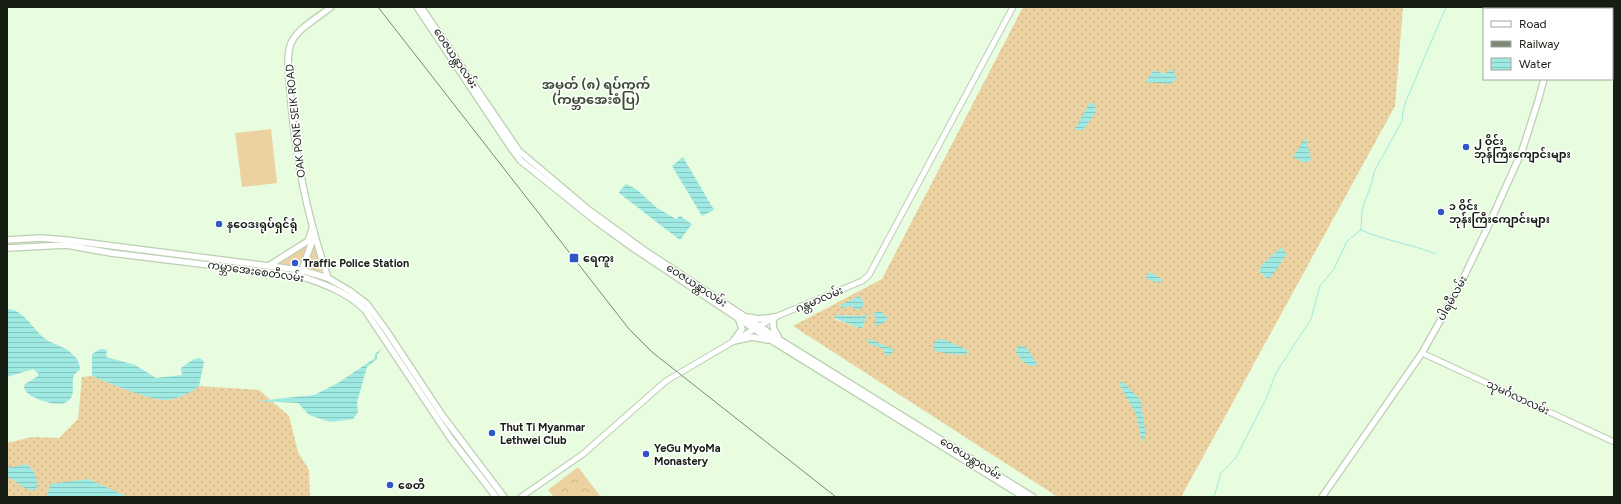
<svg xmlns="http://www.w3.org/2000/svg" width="1621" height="504" font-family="Figtree,'Noto Sans Myanmar',sans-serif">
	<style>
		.grass { fill: url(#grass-dots); fill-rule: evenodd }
		.forest { fill: url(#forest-crowns) }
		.pitch { fill: #ecd2a0 }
		.water { fill: url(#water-rules) }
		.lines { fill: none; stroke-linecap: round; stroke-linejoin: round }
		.stream { stroke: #9ee9e1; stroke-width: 1 }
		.secondary-casing { stroke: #bccfb3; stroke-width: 7 }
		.primary-casing { stroke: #bccfb3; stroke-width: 8 }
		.secondary { stroke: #fff; stroke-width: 5 }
		.primary { stroke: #fff; stroke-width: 5.5 }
		.rail { stroke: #7c8975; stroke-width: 1 }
		.poi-dot { fill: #2e56c6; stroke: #fff; stroke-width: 1.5 }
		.labels { text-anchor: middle; stroke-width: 3; stroke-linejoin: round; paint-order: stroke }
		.street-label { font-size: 11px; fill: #161d12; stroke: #fff }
		.poi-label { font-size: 11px; font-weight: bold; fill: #161d12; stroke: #fff; text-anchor: start }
		.quarter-label { font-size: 13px; font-weight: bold; fill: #3d4d35; stroke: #fff }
	</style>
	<defs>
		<pattern id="grass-dots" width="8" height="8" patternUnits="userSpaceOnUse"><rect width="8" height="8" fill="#ecd2a0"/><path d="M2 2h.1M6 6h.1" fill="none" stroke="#cab489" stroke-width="1.8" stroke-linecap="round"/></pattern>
		<pattern id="forest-crowns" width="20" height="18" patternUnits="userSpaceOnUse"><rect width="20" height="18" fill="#ecd2a0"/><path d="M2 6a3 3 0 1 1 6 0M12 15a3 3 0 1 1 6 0" fill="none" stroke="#cab489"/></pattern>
		<pattern id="water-rules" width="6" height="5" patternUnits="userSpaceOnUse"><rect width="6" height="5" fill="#9ee9e1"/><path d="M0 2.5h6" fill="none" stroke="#87c7c0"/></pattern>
	</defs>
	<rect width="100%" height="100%" fill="#e8fcdf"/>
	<!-- grass -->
	<g class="grass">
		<path d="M1023 7H1403L1395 106 1181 497H1058L793 326 882 279ZM1154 70 1164 74 1146 82ZM1281 248 1272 275 1267 279 1259 271 1261 266ZM836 315 856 316H867L862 329 834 319ZM1136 414 1146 435 1142 441Z"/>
		<path d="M92 376C114 385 139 396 162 400 173 401 192 393 199 386L259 390 289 416 298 452 309 470 310 497H128L88 479 46 497H7V443L32 437 59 438 78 419 82 377Z"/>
	</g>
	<!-- forest -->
	<g class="forest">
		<path d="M308 244 298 267 279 264Z"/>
		<path d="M314 245 321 272 306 268Z"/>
		<path d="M578 467 601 497H554L548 490Z"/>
	</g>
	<!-- pitch -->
	<path class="pitch" d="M271 129 277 183 242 187 235 133Z"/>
	<!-- water -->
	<g class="water">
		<path d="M1172 69 1177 78 1171 84 1145 82 1154 70 1164 74Z"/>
		<path d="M1094 102 1096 112 1083 130H1074L1089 104Z"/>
		<path d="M1306 137 1311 160 1305 163 1293 157Z"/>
		<path d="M683 157 714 210 702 216 672 166Z"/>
		<path d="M626 184 636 189 657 208 676 219 680 216 692 224 680 240 619 193V192Z"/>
		<path d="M1281 247 1287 254 1272 276 1267 279 1259 271 1261 266Z"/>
		<path d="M1148 273H1152L1162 279 1160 283 1146 279Z"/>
		<path d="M859 296 863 301 864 306 858 310 850 306 842 308 839 306Z"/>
		<path d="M7 309C23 309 32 328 43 337 52 345 66 346 73 355 77 358 80 364 80 369 79 371 75 373 74 375 72 380 73 386 73 391 71 409 52 404 40 400 34 397 26 395 24 387L25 384 38 376V373L33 369 7 377Z"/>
		<path d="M881 311 888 318 884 323 874 326 876 319 873 313Z"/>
		<path d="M836 315 856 316 867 315 862 329 834 318Z"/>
		<path d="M867 338 893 349V352L887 357 882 348 869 344Z"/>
		<path d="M943 339 968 350 966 355 948 354 935 351 933 346 936 340Z"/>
		<path d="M1020 345 1027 348 1038 365 1030 366 1023 362 1015 351Z"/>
		<path d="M383 347 377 355V359L367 367 357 402 358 412 353 419 330 422 309 415 298 403 257 401 314 395 338 383 375 358V354Z"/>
		<path d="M100 349 107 350 106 357 135 365 156 378 182 375 181 368 194 359 200 358 204 362 199 386C192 393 173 401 162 400 139 396 114 385 92 376V354Z"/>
		<path d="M1122 381 1140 399 1146 435 1142 442 1136 414 1119 384Z"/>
		<path d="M27 464C35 473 39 477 36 490 24 492 18 481 7 477V468Z"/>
		<path d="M88 479 128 497H46L47 496 50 484Z"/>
	</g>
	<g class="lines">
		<!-- stream -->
		<g class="stream">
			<path d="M1361 230C1385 241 1412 244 1436 254"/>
			<path d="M1214 497 1221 473 1235 459 1266 399 1276 373 1311 319 1320 286 1334 269 1347 241 1361 230 1362 210 1372 182 1374 172 1402 121 1403 111 1406 101 1446 7"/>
		</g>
		<!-- secondary casing -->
		<g class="secondary-casing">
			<g id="secondary">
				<path d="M1422 353 1614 442"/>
				<path d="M521 497 583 454 666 381 775 317 862 281 869 275 1013 7"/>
			</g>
		</g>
		<!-- primary casing -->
		<g class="primary-casing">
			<g id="primary">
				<path d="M417 7 511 148 521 161 597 222 633 248 774 342 1024 497"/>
				<path d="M421 7 519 151 589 210 644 250 780 340 1033 497"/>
				<path d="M1555 9V7"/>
				<path d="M7 240 40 238 66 240 269 266 301 270 328 278 350 291 367 304 386 330 442 415 504 497"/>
				<path d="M7 248 66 245 111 253 300 276C324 284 347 292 365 310L451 439 496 497"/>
				<path d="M270 265 308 241 312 229"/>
				<path d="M301 273 314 236"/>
				<path d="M328 278C307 215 295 158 290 91 289 77 286 60 290 46 295 29 318 18 331 7"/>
				<path d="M748 317 758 319 775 317"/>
				<path d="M775 317C771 324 773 329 778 336"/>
				<path d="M734 340 742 329 739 320"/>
				<path d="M734 341 752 337 768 340"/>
				<path d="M1322 497 1422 353 1458 289 1485 233 1522 151 1538 101 1544 79"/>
			</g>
		</g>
		<!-- secondary -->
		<use href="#secondary" class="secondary"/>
		<!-- primary -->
		<use href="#primary" class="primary"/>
		<!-- rail -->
		<path class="rail" d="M378 7 629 329 652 352 836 497"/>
	</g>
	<!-- markers -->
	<g class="poi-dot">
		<circle cx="1466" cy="147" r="4"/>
		<circle cx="1441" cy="212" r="4"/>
		<circle cx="219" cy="224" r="4"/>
		<rect x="569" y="253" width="10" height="10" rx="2"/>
		<circle cx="295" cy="263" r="4"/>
		<circle cx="492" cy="433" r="4"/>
		<circle cx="646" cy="454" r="4"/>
		<circle cx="390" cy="485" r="4"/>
	</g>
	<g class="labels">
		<!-- street labels -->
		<g class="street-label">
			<text transform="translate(456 58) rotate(56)" y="4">ဝေဇယန္တာလမ်း</text>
			<text transform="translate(295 121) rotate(-96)" y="4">OAK PONE SEIK ROAD</text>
			<text transform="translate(256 271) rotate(8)" y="4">ကမ္ဘာအေးစေတီလမ်း</text>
			<text transform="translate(697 285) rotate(33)" y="4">ဝေဇယန္တာလမ်း</text>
			<text transform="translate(1452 298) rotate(-61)" y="4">ပါရမီလမ်း</text>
			<text transform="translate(819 299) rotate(-23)" y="4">ဂန္တမာလမ်း</text>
			<text transform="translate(1518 397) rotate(25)" y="4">သုမင်္ဂလာလမ်း</text>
			<text transform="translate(971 458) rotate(32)" y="4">ဝေဇယန္တာလမ်း</text>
		</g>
		<!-- poi labels -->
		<g class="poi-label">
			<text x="1474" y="145">၂ ဝိုင်း<tspan x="1474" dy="13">ဘုန်ကြီးကျောင်းများ</tspan></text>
			<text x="1449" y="210">၁ ဝိုင်း<tspan x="1449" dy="13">ဘုန်းကြီးကျောင်းများ</tspan></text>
			<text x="227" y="228">နဝေဒးရုပ်ရှင်ရုံ</text>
			<text x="583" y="262">ရေကူး</text>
			<text x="303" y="267">Traffic Police Station</text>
			<text x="500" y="431">Thut Ti Myanmar<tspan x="500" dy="13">Lethwei Club</tspan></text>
			<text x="654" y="452">YeGu MyoMa<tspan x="654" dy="13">Monastery</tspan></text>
			<text x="398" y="489">စေတီ</text>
		</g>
		<!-- quarter labels -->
		<g class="quarter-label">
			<text x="596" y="89">အမှတ် (၈) ရပ်ကွက်<tspan x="596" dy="15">(ကမ္ဘာအေးစံပြ)</tspan></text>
		</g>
	</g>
	<!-- border -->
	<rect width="1621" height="504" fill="none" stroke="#161d12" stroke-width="16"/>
	<!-- legend -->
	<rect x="1483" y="8" width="130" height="72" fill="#ffffff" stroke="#a2a5a0"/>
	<rect x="1491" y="21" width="20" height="6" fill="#ffffff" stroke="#a2a5a0"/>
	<text x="1519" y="28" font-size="12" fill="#161d12">Road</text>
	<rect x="1491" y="41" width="20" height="6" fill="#7c8975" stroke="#a2a5a0"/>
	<text x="1519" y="48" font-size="12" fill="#161d12">Railway</text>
	<rect x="1491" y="58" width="20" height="12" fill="url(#water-rules)" stroke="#a2a5a0"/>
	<text x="1519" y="68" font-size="12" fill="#161d12">Water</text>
</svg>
